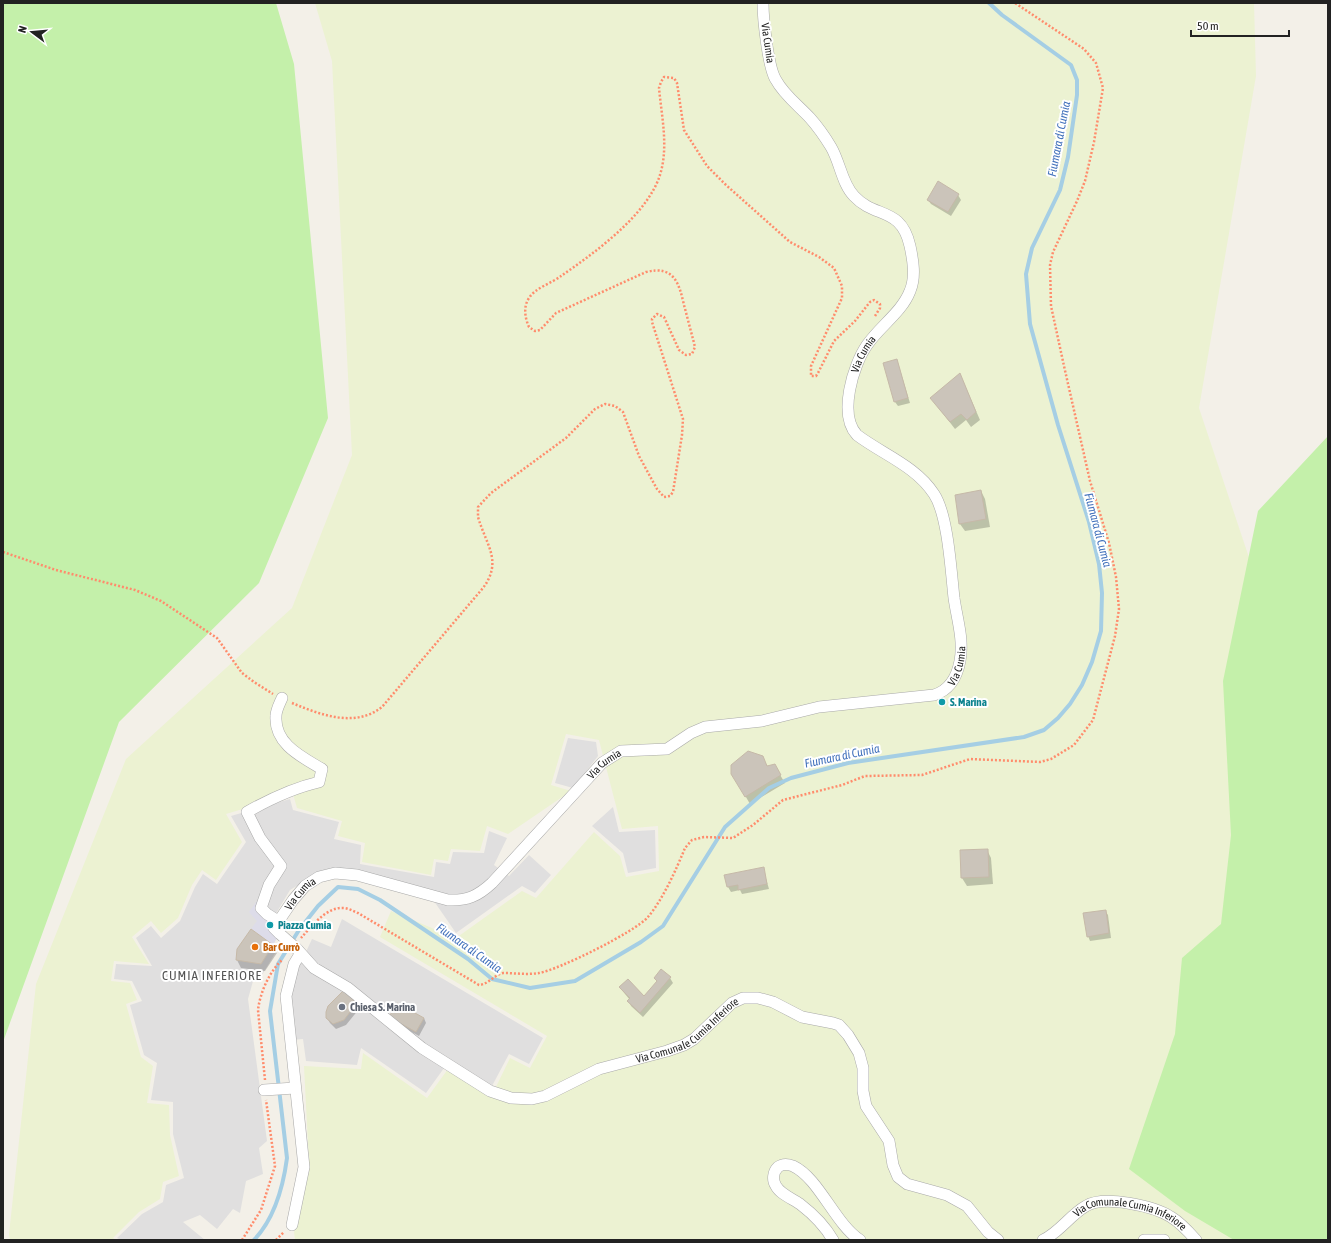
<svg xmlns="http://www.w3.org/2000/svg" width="1331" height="1243" font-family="'Asap Condensed',sans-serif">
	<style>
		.residential { fill: #e0dfdf }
		.farmland { fill: #ecf2d2 }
		.grass { fill: #c4f0aa }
		.plaza { fill: #dddce9 }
		.shadow { fill: #0003 }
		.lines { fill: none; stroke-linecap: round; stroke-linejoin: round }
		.stream { stroke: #a5cee4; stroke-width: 4 }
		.building { fill: #cbc4ba; stroke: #c6b9a8 }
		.street-casing { stroke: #a9a9a9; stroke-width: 12 }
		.path { stroke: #ff8c6c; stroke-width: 2.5; stroke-dasharray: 2 2; stroke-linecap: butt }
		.street { stroke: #fff; stroke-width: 11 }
		.street-bridge-casing { stroke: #a9a9a9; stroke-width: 12; stroke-linecap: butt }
		.street-bridge { stroke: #fff; stroke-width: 11 }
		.culture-dot { fill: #0f9aa8; stroke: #fff; stroke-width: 1.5 }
		.food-dot { fill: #e8710a; stroke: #fff; stroke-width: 1.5 }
		.worship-dot { fill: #6b7280; stroke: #fff; stroke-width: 1.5 }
		.labels { text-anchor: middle; stroke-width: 4; stroke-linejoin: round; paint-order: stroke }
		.street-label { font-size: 11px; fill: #222; stroke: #fff }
		.culture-label { font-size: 11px; font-weight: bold; fill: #0d838f; stroke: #fff; text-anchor: start }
		.food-label { font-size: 11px; font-weight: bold; fill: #c56008; stroke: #fff; text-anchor: start }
		.worship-label { font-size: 11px; font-weight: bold; fill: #5b616d; stroke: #fff; text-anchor: start }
		.water-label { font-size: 12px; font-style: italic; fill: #4372bc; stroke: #fff }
		.quarter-label { font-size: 13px; letter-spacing: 1px; fill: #555; stroke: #fff }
	</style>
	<rect width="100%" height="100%" fill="#f3f0e8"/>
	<!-- residential -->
	<g class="residential">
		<path d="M568 738 596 742 598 756 573 788 555 783Z"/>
		<path d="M290 799 293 810 339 822 334 839 361 845 360 864 434 877 436 862 450 864 453 852 484 853 489 831 507 838 494 865 509 876 529 855 551 875 535 893 522 886 456 933 427 891 318 873 290 890 259 942 277 950 262 975 255 974 248 999 267 1141 259 1148 263 1174 246 1181 240 1213 233 1209 217 1229 200 1215 183 1222 205 1240H121L117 1238 142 1214 163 1202 166 1185 184 1178 173 1134V1102L151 1100 157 1063 144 1055 130 1005 142 1001 132 981 114 979 116 964 152 966 136 938 151 926 161 938 180 921 195 887 203 874 217 884 246 842 231 816Z"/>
		<path d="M613 807 619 832 655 830 656 868 628 873 623 853 592 826Z"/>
		<path d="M342 919 543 1038 529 1064 509 1054 492 1086 447 1064 426 1093 361 1048 357 1065 306 1061 303 1039 291 1040 292 982 312 939 331 947Z"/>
	</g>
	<!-- farmland -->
	<path class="farmland" d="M315 3H1254L1256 76 1199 408 1308 734 1328 1240H295L294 1232 309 1163 304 1066 361 1069 363 1053 427 1098 448 1069 494 1091 510 1058 530 1068 547 1036 380 937 391 911 456 938 522 891 536 898 594 832 620 856 626 877 659 871 658 826 622 829 599 740 566 734 551 785 571 791 508 834 487 826 480 851 451 849 448 861 434 859 431 875 362 862 365 843 338 836 342 821 297 808 293 794 226 814 242 842 216 880 202 870 192 885 178 918 161 933 151 921 132 937 149 964 114 961 111 981 130 983 137 1000 126 1004 141 1057 153 1066 147 1103 169 1105 170 1135 179 1176 163 1182 160 1199 139 1212 113 1238 116 1240H10L9 1234 36 984 126 759 292 608 352 455 332 61Z"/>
	<!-- grass -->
	<g class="grass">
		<path d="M3 3H276L294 64 328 418 259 583 119 722 3 1042Z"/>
		<path d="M1328 436V1240H1234L1185 1211 1129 1169 1175 1034 1182 958 1221 924 1231 835 1223 681 1258 511Z"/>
	</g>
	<!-- plaza -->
	<path class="plaza" d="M257 901 287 921 273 945 251 929 257 921 249 912Z"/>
	<!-- shadow -->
	<g class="shadow">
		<path d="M958 195 961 200 951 216 931 204 928 200Z"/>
		<path d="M897 360 910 403 898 406 895 402Z"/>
		<path d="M960 374 980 420 971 427 966 420 955 429 931 398Z"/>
		<path d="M981 491 985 499 990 527 965 531 960 524Z"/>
		<path d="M762 757 768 767 774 765 785 783 750 804 732 773Z"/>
		<path d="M987 850 991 858 993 884 967 886 962 878 961 851Z"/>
		<path d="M763 868 769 889 742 894 740 890 731 892 728 887Z"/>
		<path d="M1105 911 1108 915 1111 938 1090 941 1088 936Z"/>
		<path d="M273 945 277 953 265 971 241 968 237 960 238 949Z"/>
		<path d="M670 978 673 983 643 1017 631 1006 629 1001 630 1000 620 988 644 997Z"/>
		<path d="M356 1004 359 1009 346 1025 336 1029 330 1023 327 1018Z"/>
		<path d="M424 1018 426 1023 419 1036 393 1022Z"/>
	</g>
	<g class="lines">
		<!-- stream -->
		<path class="stream" d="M254 1240C275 1218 283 1188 287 1158L270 1011 278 964 299 930 318 906 338 887 358 889 380 900 468 959 492 979 530 988 575 981 641 942 663 926 725 827 769 788 791 778 848 763 1024 737 1044 730 1058 718 1070 704 1082 685 1092 662 1101 631 1102 593 1099 564 1089 522 1058 425 1030 324 1026 274 1032 248 1060 190 1068 157 1077 95V80L1071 65 1002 15 989 3"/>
	</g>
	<!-- building -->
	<g class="building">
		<path d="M938 181 959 194 948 212 927 200Z"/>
		<path d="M897 359 908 398 894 402 883 363Z"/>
		<path d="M960 373 976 412 967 420 961 414 950 422 930 398Z"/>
		<path d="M981 490 986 519 959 524 955 495Z"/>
		<path d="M748 751 763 756 767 766 775 764 781 775 745 797 731 774V765Z"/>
		<path d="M988 849 989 877 961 878 960 850Z"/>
		<path d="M764 867 767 884 738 890V885L727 887 724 875Z"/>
		<path d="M1106 910 1109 933 1087 937 1083 913Z"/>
		<path d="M251 929 273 945 261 964 236 960 237 949Z"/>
		<path d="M661 969 671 977 640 1013 627 1001 630 998 619 987 628 979 644 996 657 981 654 978Z"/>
		<path d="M343 991 357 1003 344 1020 333 1024 326 1018V1012L328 1006Z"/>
		<path d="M397 1003 424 1018 416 1032 389 1017Z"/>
	</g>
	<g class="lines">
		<!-- street casing -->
		<g class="street-casing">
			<g id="street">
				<path d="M278 921 267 914 261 908 269 885 281 866 260 838 247 812C270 799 293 788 319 782L322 769C302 757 274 744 276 716 276 710 280 703 282 698"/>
				<path id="s1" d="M280 934 274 928 293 900 305 886 319 877 335 873 357 875 448 900C467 901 478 896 492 883L602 763 621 751 667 749 691 733 705 727 762 721 819 707 934 695C950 690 957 677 960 661 964 640 957 619 954 598 951 571 948 515 934 494 916 466 882 454 857 435 838 415 853 365 867 345 880 326 902 312 910 291 916 277 913 260 910 246 901 206 875 219 854 196 842 184 840 162 831 147 825 137 818 127 810 118 799 106 784 95 776 80 768 68 763 18 763 3"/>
				<path id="s2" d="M297 949 314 968 348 988 422 1048 490 1091 511 1098 532 1099 545 1096 599 1069 667 1051 684 1045 694 1039 732 1003 743 998H758L773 1002 802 1017 833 1023 839 1025 848 1035 859 1053 863 1068V1091L866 1106 889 1141 893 1165 898 1177 907 1184 947 1195 967 1206 988 1232 998 1240"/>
				<path d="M264 1090 295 1088"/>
				<path d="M292 1225 304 1167 286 996 294 964 300 954"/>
				<path d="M833 1240C825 1226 813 1214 800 1204 793 1199 780 1194 776 1186 772 1180 773 1172 778 1167 782 1164 788 1164 793 1166 819 1178 835 1224 860 1240"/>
				<path id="s3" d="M1043 1240C1060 1232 1070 1215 1086 1206 1104 1195 1154 1206 1171 1217 1181 1223 1188 1231 1196 1240"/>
				<path d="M1144 1240H1164"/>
			</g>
		</g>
		<!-- path -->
		<g class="path">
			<path d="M3 552 56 570 135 590 161 601 217 638 242 673 254 682 273 694"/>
			<path d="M292 703C321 715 355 728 382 707L483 588C503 561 486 545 478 517V507L491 493 566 438 595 409 605 404 615 406 623 412 639 456 657 489 664 497 670 496 673 492 682 435 683 419 652 322V319L657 314 664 317 679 350 686 355 692 354 695 347 693 339C690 328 687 316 684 305 679 283 674 265 646 272L556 313 540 330 535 331 529 327C525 318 523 307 529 298 535 288 552 283 561 276 593 254 637 222 655 187 671 156 662 121 659 88L661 82 664 77 674 78 677 83 684 130 707 166 726 185 790 242 819 257 834 268 842 286V298L811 366V376H816L818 373 834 341 855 321 870 302 874 300 880 304V308L875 316"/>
			<path d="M301 938C311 927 326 907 343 908 348 908 353 911 358 913L479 985C489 984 494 975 503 973 515 973 527 975 539 973 558 970 635 932 648 917 663 899 676 870 685 848L692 840 704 837 733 838 753 825 783 800 842 785 865 776 922 775 970 759 1040 762 1051 759 1074 745 1093 720 1115 636 1119 609 1116 577 1109 543 1090 481 1064 366 1051 306 1050 265 1053 252 1077 201 1085 181 1094 142 1103 88 1096 63 1084 49 1015 3"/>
			<path d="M265 1080 258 1010C260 993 269 972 282 960"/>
			<path d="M242 1240 261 1210 275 1166 266 1100"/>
			<path d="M276 1240 284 1232"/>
		</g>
		<!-- street -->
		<use href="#street" class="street"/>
		<!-- street-bridge casing -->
		<g class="street-bridge-casing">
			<path id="street-bridge" d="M280 934 297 949"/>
		</g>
		<!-- street-bridge -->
		<use href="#street-bridge" class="street-bridge"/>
	</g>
	<!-- markers -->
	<g class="culture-dot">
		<circle cx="942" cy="702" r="4"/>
		<circle cx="270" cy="925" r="4"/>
	</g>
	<circle class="food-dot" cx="255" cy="947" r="4"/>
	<circle class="worship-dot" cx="342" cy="1007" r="4"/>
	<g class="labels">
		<!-- street labels -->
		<g class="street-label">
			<text transform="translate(768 43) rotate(82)" y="4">Via Cumia</text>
			<text dy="4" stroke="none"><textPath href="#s1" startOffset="1165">Via Cumia</textPath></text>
			<text dy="4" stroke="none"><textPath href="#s1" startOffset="806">Via Cumia</textPath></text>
			<text dy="4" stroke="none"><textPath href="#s1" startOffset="423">Via Cumia</textPath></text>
			<text dy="4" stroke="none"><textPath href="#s1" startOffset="52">Via Cumia</textPath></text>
			<text dy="4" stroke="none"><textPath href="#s2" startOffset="456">Via Comunale Cumia Inferiore</textPath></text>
			<text dy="4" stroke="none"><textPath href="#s3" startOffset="101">Via Comunale Cumia Inferiore</textPath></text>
		</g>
		<!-- culture labels -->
		<g class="culture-label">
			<text x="950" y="706">S. Marina</text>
			<text x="278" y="929">Piazza Cumia</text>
		</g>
		<!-- food labels -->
		<g class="food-label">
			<text x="263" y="951">Bar Currò</text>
		</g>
		<!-- worship labels -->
		<g class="worship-label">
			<text x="350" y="1011">Chiesa S. Marina</text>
		</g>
		<!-- water labels -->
		<g class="water-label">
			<text transform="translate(1059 139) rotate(-79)" y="4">Fiumara di Cumia</text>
			<text transform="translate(1098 530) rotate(75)" y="4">Fiumara di Cumia</text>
			<text transform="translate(842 756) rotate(-12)" y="4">Fiumara di Cumia</text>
			<text transform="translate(469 948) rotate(35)" y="4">Fiumara di Cumia</text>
		</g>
		<!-- quarter labels -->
		<g class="quarter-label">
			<text x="212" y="980">CUMIA INFERIORE</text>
		</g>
	</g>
	<!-- border -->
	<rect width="1331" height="1243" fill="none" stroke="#222222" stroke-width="8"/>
	<!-- north arrow -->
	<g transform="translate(32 32) rotate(286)" stroke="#ffffff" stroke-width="3" paint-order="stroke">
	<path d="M0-3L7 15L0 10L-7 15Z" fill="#222222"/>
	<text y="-6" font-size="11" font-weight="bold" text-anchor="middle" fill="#222222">N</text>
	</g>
	<!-- scale -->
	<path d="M1191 30v6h98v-6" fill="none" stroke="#222222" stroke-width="2"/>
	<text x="1197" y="30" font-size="12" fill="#222222" stroke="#ffffff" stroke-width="3" paint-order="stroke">50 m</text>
</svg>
